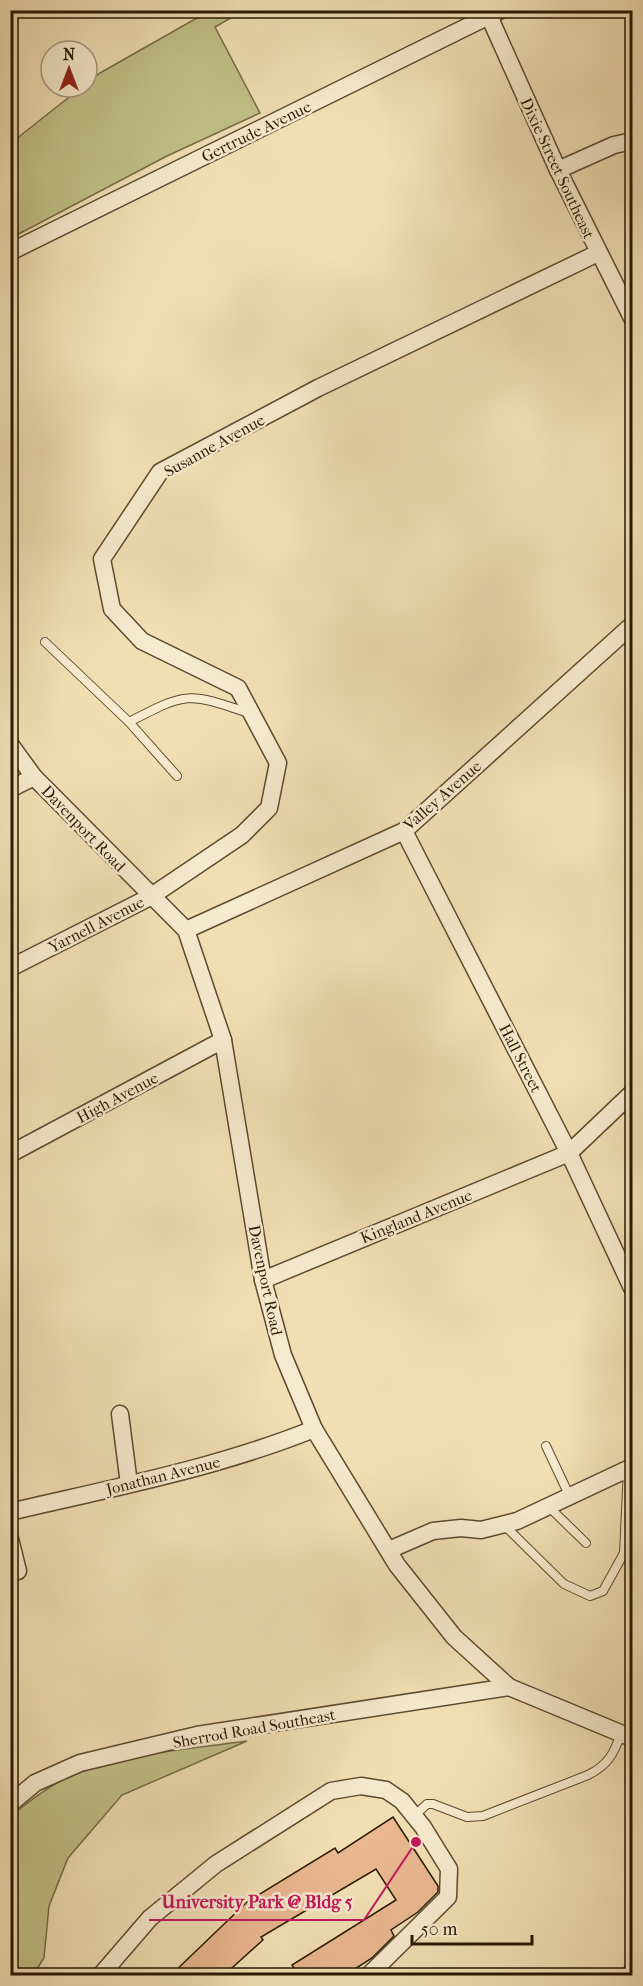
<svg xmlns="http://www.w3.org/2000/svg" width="643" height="1986" font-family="'IM FELL French Canon',serif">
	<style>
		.green { fill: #c1c088; stroke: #756c46; stroke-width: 1.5 }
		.building { fill: #e9b790; stroke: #291903; stroke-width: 1.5 }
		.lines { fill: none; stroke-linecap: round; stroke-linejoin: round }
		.service-casing { stroke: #5b4a2f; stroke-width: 10 }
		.minor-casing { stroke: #5b4a2f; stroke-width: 19 }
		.service { stroke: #f6eace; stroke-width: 8 }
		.minor { stroke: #f6eace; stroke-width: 16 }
		.labels { text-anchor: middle; stroke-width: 5; stroke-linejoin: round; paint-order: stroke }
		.street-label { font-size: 16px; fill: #291903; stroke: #f6eace }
		.leader { fill: none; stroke: #c2185b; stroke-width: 2 }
		.callout-dot { fill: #c2185b; stroke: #f6eace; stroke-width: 2 }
		.callout-label { font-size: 18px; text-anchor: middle; font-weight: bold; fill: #c2185b; stroke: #f6eace; stroke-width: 5; stroke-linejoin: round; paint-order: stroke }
	</style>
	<rect width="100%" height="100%" fill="#f1dfb4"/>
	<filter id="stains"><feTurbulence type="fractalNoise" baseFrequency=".00333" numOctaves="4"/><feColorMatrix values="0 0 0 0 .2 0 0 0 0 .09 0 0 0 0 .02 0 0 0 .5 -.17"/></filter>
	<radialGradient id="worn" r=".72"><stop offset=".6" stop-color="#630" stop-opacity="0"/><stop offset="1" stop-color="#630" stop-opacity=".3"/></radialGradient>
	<!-- green -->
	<g class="green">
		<path d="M211 10 243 11 215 27 260 113 167 156 11 238V143L82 87H87V83L100 73Z"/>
		<path d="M247 1741 122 1795 68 1858 49 1906 44 1958 33 1975H11L10 1817C29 1801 53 1783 75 1774 128 1752 191 1749 247 1741Z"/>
	</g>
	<!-- building -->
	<path class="building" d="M393 1817 438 1886V1892L418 1912 391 1930 394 1936 372 1958 344 1976H299L292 1965 396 1900 376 1869 261 1937 263 1940 223 1976H170L247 1902 335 1848 338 1853Z"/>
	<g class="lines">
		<!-- service casing -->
		<g class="service-casing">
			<g id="service">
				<path d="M45 642 129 722"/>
				<path d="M177 776 129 722C187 692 187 692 249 713"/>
				<path d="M546 1446 570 1497"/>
				<path d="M549 1507 586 1543"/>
				<path d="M504 1525 564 1584 590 1596 603 1591 624 1553 628 1469"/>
				<path d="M414 1816 427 1804H433L467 1817 483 1816 588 1775C608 1765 614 1754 621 1733"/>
			</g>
		</g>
		<!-- minor casing -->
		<g class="minor-casing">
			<g id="minor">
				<path d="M489 16 558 170 632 318"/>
				<path d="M558 170 614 145 632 141"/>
				<path d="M10 252 501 10"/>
				<path d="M10 744 34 777 186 930 223 1040 263 1280 283 1355 314 1429 397 1565 454 1637 509 1687 632 1738"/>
				<path d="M10 789 34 777"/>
				<path d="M404 831 569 1153 632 1288"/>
				<path d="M186 930 404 831 632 625"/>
				<path d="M10 968 150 897 242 835 269 808 278 763 238 688 142 641 112 609 102 559 160 472 318 388 598 253"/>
				<path d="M10 1154 223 1040"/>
				<path d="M263 1280 569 1153 632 1093"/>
				<path d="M120 1414 129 1484"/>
				<path d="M10 1512C112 1488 217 1468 314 1429"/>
				<path d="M10 1539 18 1571"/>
				<path d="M389 1550 433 1531 461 1528 481 1530 517 1521 632 1467"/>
				<path d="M10 1804 35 1783 80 1763 197 1735 509 1687"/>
				<path d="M100 1976 150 1918 216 1864 331 1791 361 1786 386 1790 402 1801 423 1827 449 1869 448 1897 368 1976"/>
				<path d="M628 1976 632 1972"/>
			</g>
		</g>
		<!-- service -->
		<use href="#service" class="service"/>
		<!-- minor -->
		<use href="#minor" class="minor"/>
	</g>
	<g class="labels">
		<!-- street labels -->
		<g class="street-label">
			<text transform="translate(256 131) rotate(-26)" y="6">Gertrude Avenue</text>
			<text transform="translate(558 168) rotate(65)" y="6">Dixie Street Southeast</text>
			<text transform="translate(214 445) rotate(-29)" y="6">Susanne Avenue</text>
			<text transform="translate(442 795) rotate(-41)" y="6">Valley Avenue</text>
			<text transform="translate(84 828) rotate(46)" y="6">Davenport Road</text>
			<text transform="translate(96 924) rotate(-27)" y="6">Yarnell Avenue</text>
			<text transform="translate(521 1058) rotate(63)" y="6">Hall Street</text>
			<text transform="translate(117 1097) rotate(-28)" y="6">High Avenue</text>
			<text transform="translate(416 1216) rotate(-22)" y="6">Kingland Avenue</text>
			<text transform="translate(266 1280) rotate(78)" y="6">Davenport Road</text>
			<text transform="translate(163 1475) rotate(-14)" y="6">Jonathan Avenue</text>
			<text transform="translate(254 1728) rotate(-10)" y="6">Sherrod Road Southeast</text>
		</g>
	</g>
	<!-- callouts -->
	<path class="leader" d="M416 1842L364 1920H149"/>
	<circle class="callout-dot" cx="416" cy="1842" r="6"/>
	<g class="callout-label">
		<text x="257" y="1908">University Park @ Bldg 5</text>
	</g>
	<!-- margin -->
	<rect width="643" height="1986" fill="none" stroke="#f1dfb4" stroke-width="36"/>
	<rect x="12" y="12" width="619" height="1962" fill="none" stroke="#291903" stroke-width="3"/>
	<rect x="18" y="18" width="607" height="1950" fill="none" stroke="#291903" stroke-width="1.5"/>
	<!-- north arrow -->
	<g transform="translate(69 69)"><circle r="28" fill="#f6eace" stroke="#a4967d" stroke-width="1.5"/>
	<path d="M0-4.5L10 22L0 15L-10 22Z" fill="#8f2418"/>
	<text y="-9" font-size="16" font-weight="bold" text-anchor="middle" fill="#291903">N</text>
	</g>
	<!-- scale -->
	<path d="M412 1935v9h120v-9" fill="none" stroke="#291903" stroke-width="3"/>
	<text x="421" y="1935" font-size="18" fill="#291903" stroke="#f6eace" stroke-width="4.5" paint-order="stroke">50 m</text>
	<rect width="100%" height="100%" filter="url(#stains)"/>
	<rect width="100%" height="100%" fill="url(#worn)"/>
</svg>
